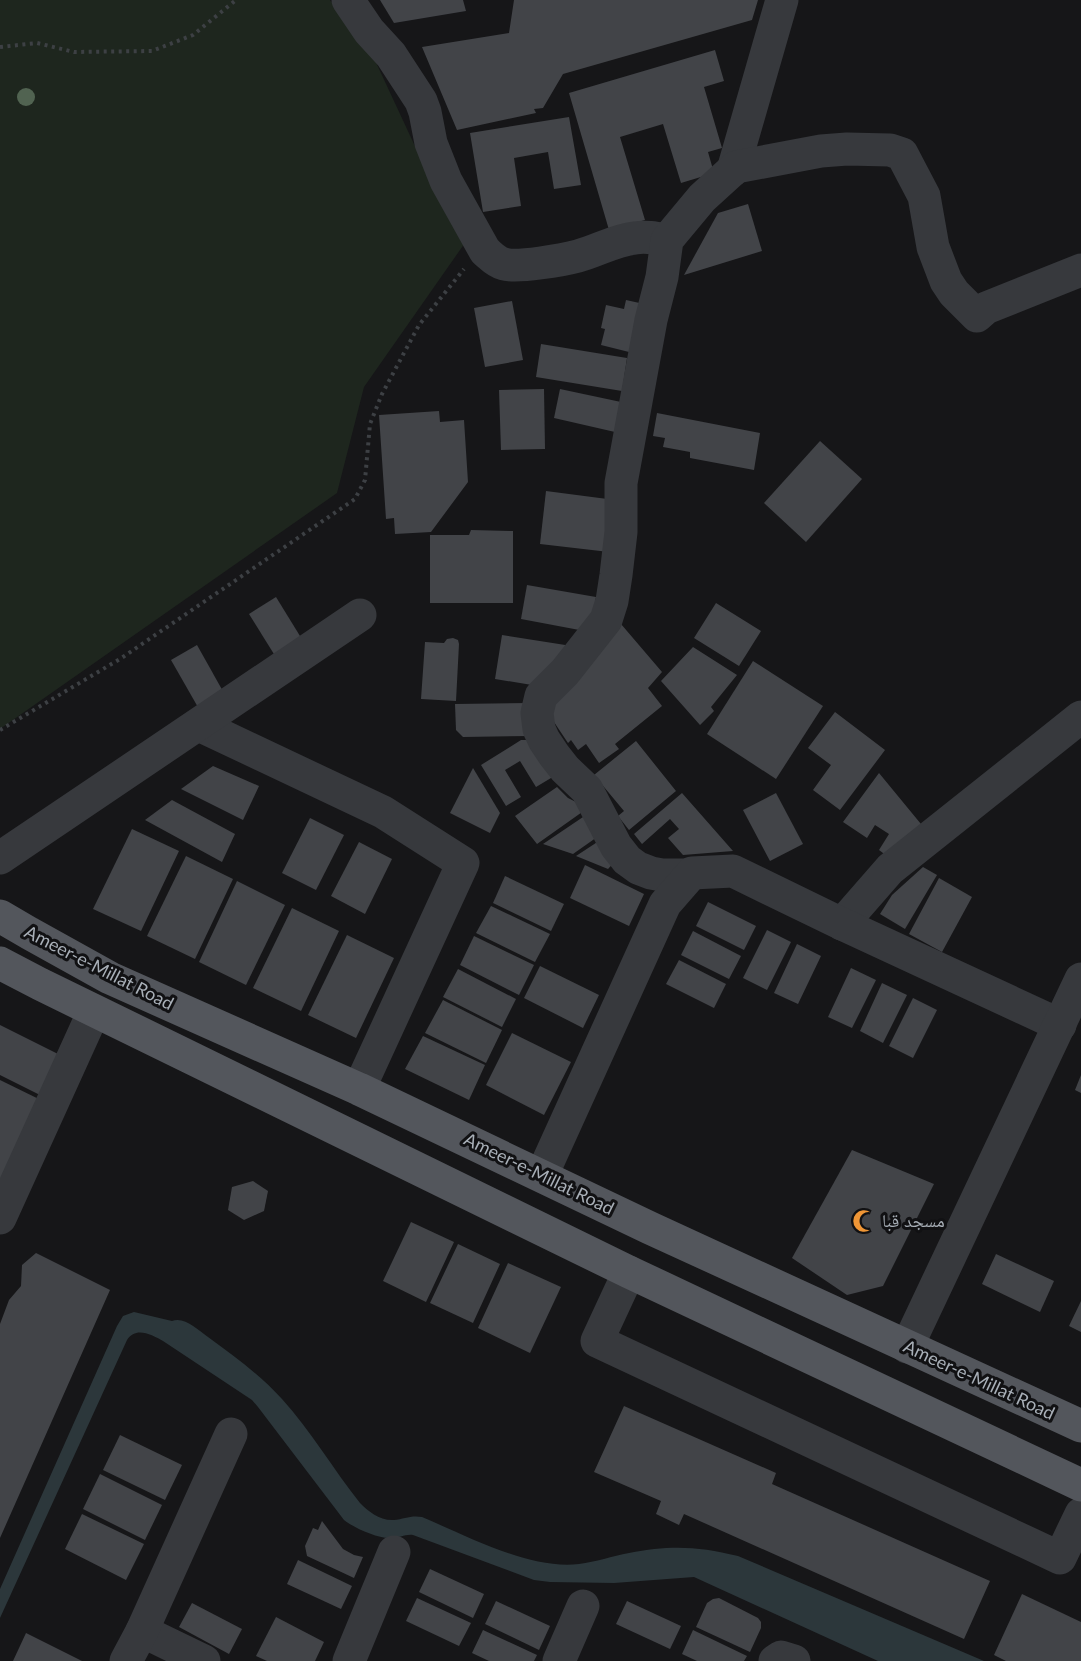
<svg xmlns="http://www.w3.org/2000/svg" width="1081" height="1661" font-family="Lato,'Noto Naskh Arabic',sans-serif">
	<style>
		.green { fill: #1e261e }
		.water { fill: #2c373b }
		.building { fill: #424448 }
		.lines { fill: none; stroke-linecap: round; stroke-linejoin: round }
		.path { stroke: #3d4044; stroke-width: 4; stroke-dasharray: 3 4.5; stroke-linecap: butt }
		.minor { stroke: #37393d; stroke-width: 33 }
		.major { stroke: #53565c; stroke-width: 33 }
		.tree { fill: #516351 }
		.labels { text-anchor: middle; stroke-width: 6; stroke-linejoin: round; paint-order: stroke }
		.street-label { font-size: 18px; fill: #a8afb7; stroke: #111113 }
		.poi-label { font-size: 18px; fill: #a8afb7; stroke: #111113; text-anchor: start }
	</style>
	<rect width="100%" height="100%" fill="#161618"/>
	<!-- green -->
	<path class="green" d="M0 0H330L373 56 434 187 467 240 364 387 337 493 0 729Z"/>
	<!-- water -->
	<path class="water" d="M134 1312 172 1321C184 1316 198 1330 208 1337 234 1356 260 1375 282 1399 311 1431 333 1469 360 1503 368 1511 380 1521 394 1520 404 1519 411 1515 422 1517 467 1536 530 1570 579 1564 596 1562 612 1556 629 1553 669 1545 698 1546 738 1556L984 1661H878L694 1577 614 1583 550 1582 534 1580 413 1535C404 1534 398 1539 389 1538 377 1538 354 1528 344 1520L258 1407 252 1400 163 1341C152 1335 136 1326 127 1340L0 1618V1589L117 1326 123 1316Z"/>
	<!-- building -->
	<g class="building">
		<path d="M380 0H463L466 11 394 23Z"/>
		<path d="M514 0H758L752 20 563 74 543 108 534 109 536 113 457 130 422 47 509 33Z"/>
		<path d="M715 50 724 81 704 87 722 148 708 152 714 173 681 183 663 124 620 137 645 220 609 230 569 93Z"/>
		<path d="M569 117 581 185 554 189 548 152 514 158 521 206 483 212 470 133Z"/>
		<path d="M748 204 762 251 684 275 718 213Z"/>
		<path d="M626 300 644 304 633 353 601 345 605 329 601 328 606 305 624 309Z"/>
		<path d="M512 301 523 360 485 367 474 308Z"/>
		<path d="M541 344 627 358 622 391 536 377Z"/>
		<path d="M544 389 545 449 501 450 499 390Z"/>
		<path d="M560 389 621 402 615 432 554 418Z"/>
		<path d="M439 411 440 422 464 420 468 482 431 532 395 534 394 518 386 519 379 415Z"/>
		<path d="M657 413 760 433 754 470 690 458V452L663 447 665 438 653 436Z"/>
		<path d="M820 441 862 479 806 542 764 503Z"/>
		<path d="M546 491 615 500 609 552 540 544Z"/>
		<path d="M471 530 513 531V603H430V535H469Z"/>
		<path d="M527 585 596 597 590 632 521 619Z"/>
		<path d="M276 597 308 649 282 667 249 614Z"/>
		<path d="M716 603 761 631 739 666 694 638Z"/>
		<path d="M621 624 662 672 648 688 662 706 615 744 619 749 599 763 586 744 578 750 571 740 568 743 546 710Z"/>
		<path d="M502 635 578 647 544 687 495 679Z"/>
		<path d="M453 638 458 640 459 644 456 701 421 699 425 642 444 643 447 639Z"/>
		<path d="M197 645 229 702 203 716 171 660Z"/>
		<path d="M693 647 737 675 711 707 714 711 700 725 661 681Z"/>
		<path d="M753 661 823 706 776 779 707 734Z"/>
		<path d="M529 703 530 736 463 737 456 730 455 704Z"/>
		<path d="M835 712 885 750 840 810 813 790 831 765 808 748Z"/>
		<path d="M521 740H531L556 775 536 787 520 761 505 770 521 797 506 806 481 765Z"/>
		<path d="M636 741 676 791 629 830 618 816 624 811 594 775Z"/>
		<path d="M213 766 259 786 243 820 181 789Z"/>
		<path d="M473 768 500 813 490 833 450 813Z"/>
		<path d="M879 773 930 835 899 865 879 850 889 834 875 825 867 838 843 822Z"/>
		<path d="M557 787 568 798 580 804 585 810 537 844 515 816Z"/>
		<path d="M682 793 733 851 683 855 668 838 679 829 670 819 642 844 634 834Z"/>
		<path d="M776 793 803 844 770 861 743 810Z"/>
		<path d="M172 800 235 834 222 862 145 820Z"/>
		<path d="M586 815 600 835 573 854 543 844Z"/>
		<path d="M310 818 344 835 316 890 282 873Z"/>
		<path d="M132 829 179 851 141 931 93 909Z"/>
		<path d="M605 837 619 857 608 869 576 856Z"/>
		<path d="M359 842 392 859 365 914 331 896Z"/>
		<path d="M186 856 233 879 195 959 147 936Z"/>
		<path d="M585 865 644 894 629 926 570 898Z"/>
		<path d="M923 867 937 875 905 929 880 914 892 895Z"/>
		<path d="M505 876 564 904 551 931 493 903Z"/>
		<path d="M939 878 972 897 942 952 909 934Z"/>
		<path d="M237 881 285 905 246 985 199 962Z"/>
		<path d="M708 902 756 926 744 950 696 926Z"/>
		<path d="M491 906 550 934 535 962 476 933Z"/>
		<path d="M292 908 339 931 301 1011 253 988Z"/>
		<path d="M767 930 791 942 767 990 743 978Z"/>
		<path d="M693 931 741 956 729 979 681 955Z"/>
		<path d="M347 935 394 958 356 1038 308 1015Z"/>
		<path d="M474 936 534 965 519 995 460 965Z"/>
		<path d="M797 944 821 956 798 1004 774 993Z"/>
		<path d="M679 960 726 984 714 1008 666 984Z"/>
		<path d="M540 966 599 995 583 1028 524 998Z"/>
		<path d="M851 968 876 980 852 1028 828 1017Z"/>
		<path d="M458 969 516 999 502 1027 443 997Z"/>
		<path d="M882 983 907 995 883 1043 860 1031Z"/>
		<path d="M913 998 937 1010 913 1058 889 1046Z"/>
		<path d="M443 1000 502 1030 486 1063 425 1033Z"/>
		<path d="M0 1025 70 1060 50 1100 0 1075Z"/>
		<path d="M512 1033 571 1062 544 1115 486 1085Z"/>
		<path d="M423 1036 485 1065 469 1100 405 1069Z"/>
		<path d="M1081 1075V1093L1075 1090Z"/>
		<path d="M0 1080 51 1105 0 1180Z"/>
		<path d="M852 1150 934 1184 883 1286 847 1295 792 1258Z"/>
		<path d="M253 1181 268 1191 264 1211 244 1220 228 1210 232 1187Z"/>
		<path d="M411 1222 454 1242 426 1302 383 1281Z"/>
		<path d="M458 1244 500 1264 473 1323 430 1303Z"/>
		<path d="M36 1253 110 1290 0 1538V1324L9 1300 21 1286 22 1265Z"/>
		<path d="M996 1254 1054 1281 1040 1312 982 1284Z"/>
		<path d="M508 1263 561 1287 530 1353 478 1328Z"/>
		<path d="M1081 1301V1332L1069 1326Z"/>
		<path d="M624 1406 776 1473 772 1484 990 1581 964 1639 684 1514 679 1525 656 1514 661 1501 594 1472Z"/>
		<path d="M120 1435 182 1465 165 1500 103 1470Z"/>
		<path d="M100 1474 162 1505 145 1540 83 1509Z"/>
		<path d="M82 1514 144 1544 126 1580 65 1549Z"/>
		<path d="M322 1521 343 1549 354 1555 363 1557 354 1578 307 1556 305 1546 313 1528 318 1530Z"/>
		<path d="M298 1560 352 1586 341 1609 287 1584Z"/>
		<path d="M430 1569 484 1594 473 1618 419 1592Z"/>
		<path d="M1022 1594 1081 1622V1661H1006L994 1655Z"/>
		<path d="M417 1598 471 1623 459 1646 406 1621Z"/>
		<path d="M719 1598 758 1618 761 1622V1628L750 1652 696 1627 707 1603 713 1599Z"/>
		<path d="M496 1601 550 1626 539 1650 485 1624Z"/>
		<path d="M627 1601 681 1626 670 1649 616 1624Z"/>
		<path d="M192 1603 242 1629 229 1654 179 1627Z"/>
		<path d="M276 1617 324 1642 315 1661H267L256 1656Z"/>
		<path d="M483 1630 537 1655 534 1661H489L472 1653Z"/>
		<path d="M693 1630 747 1656 744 1661H697L682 1654Z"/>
		<path d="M26 1633 82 1661H13Z"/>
	</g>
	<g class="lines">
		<!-- path -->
		<g class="path">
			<path d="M0 47 37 43 74 52 152 51 193 35 236 0"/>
			<path d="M0 730 120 659 355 499 365 480 370 424 382 394 419 325 464 269"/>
		</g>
		<!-- minor -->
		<g class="minor">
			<path d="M348 0 369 31 391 55 421 101 425 112 431 143 446 181 485 251C491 256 496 262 504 264 517 268 563 260 578 256 597 251 615 240 635 238 646 236 656 238 667 240"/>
			<path d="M733 170 782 0"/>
			<path d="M199 725 383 812 463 863 359 1089"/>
			<path d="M0 858 360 615"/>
			<path d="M691 875H662L651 873 638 868 627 860 616 846 587 790 565 769 554 755 544 740 539 729 537 713 541 696 565 672 606 620 612 601 616 575 621 532V483L651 320 662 277 667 240 702 198 736 167 821 151 847 149 890 150 902 154 924 196 933 247 946 281 954 293 977 316 986 308 1081 270"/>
			<path d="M842 924 890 869 1081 717"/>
			<path d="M542 1175 665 904 692 873 733 871 842 924 1060 1025"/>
			<path d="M0 1218 94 1011"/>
			<path d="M629 1272 597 1341 1060 1558 1081 1514"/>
			<path d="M907 1347 1081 979"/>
			<path d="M142 1631 204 1661"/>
			<path d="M126 1661 142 1631 231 1434"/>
			<path d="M349 1661 394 1552"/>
			<path d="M559 1661 583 1606"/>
			<path d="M775 1661 781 1657 794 1661"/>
		</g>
		<!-- major -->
		<g class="major">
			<path d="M0 916 29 933 110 978 359 1089 650 1228 1081 1426"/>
			<path d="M0 963 40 984 629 1272 1081 1485"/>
		</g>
	</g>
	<!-- trees -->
	<circle class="tree" cx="26" cy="97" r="9"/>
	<!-- icons -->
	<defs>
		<g id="mosque-bare" transform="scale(1.8)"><path d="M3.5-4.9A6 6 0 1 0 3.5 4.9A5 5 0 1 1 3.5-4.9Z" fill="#ef9636" stroke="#111113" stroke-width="2.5" paint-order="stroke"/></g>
	</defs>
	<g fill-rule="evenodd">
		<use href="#mosque-bare" x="864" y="1221"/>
	</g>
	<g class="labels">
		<!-- street labels -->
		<g class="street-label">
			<text transform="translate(99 968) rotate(27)" y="6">Ameer-e-Millat Road</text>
			<text transform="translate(539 1174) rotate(26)" y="6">Ameer-e-Millat Road</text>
			<text transform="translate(979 1380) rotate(25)" y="6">Ameer-e-Millat Road</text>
		</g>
		<!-- poi labels -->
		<g class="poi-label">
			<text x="882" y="1227">مسجد قبا</text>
		</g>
	</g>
</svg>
